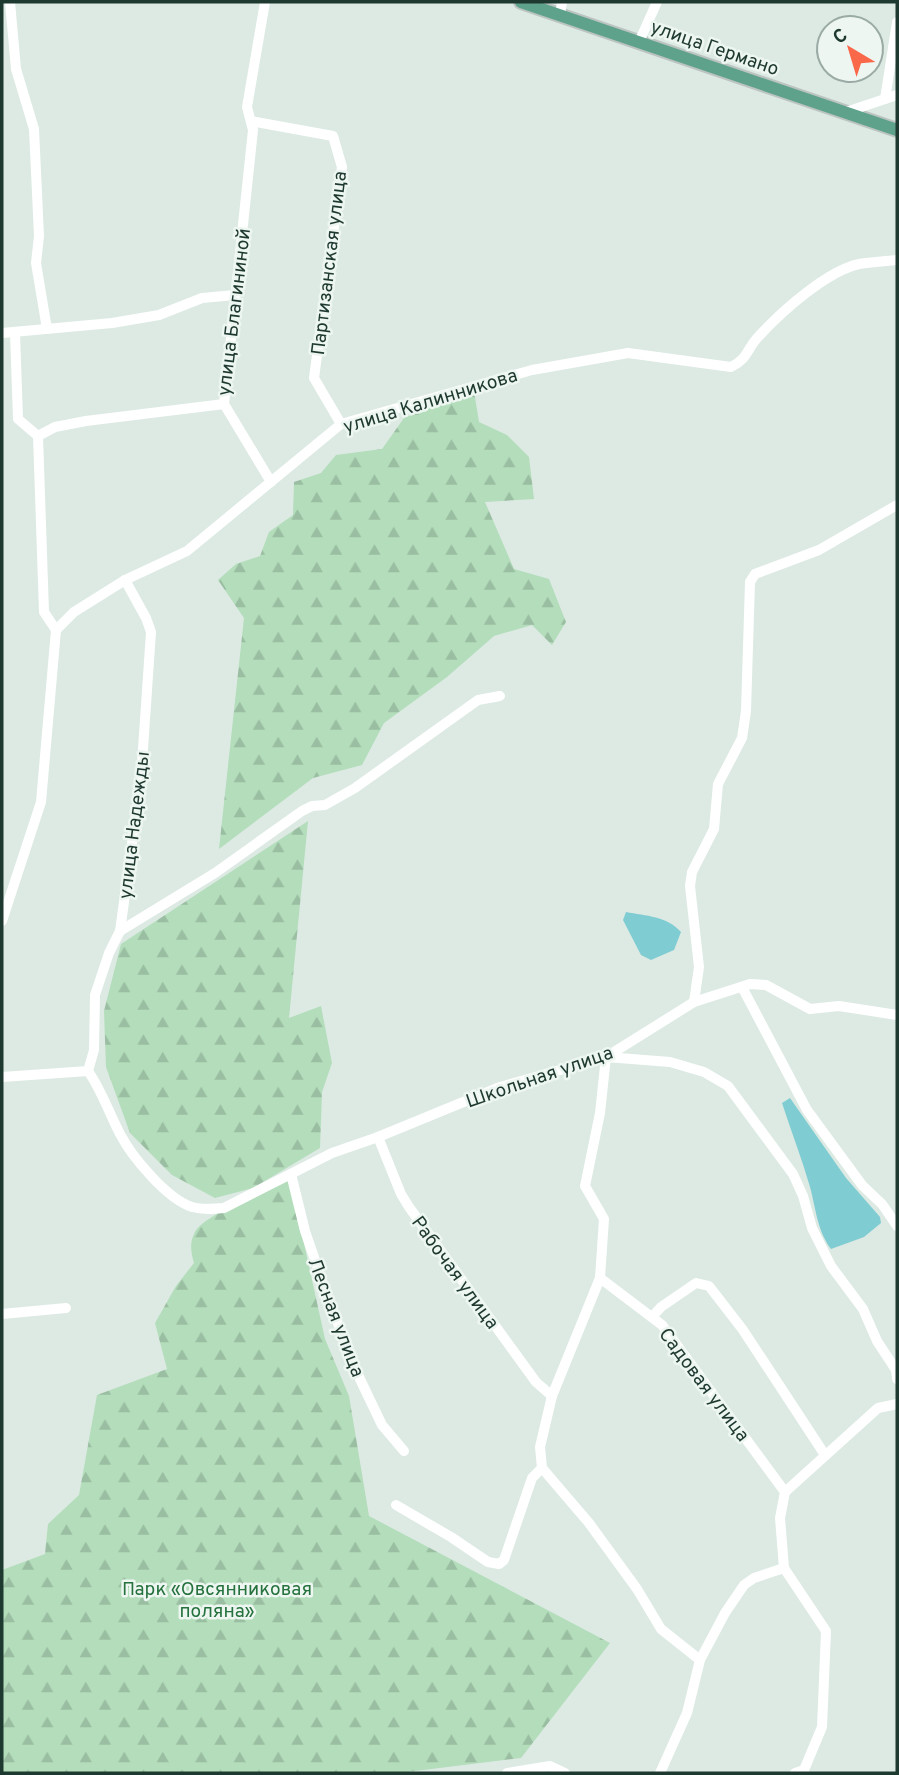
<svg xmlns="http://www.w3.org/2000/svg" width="899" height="1775" font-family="Overpass,sans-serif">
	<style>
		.forest { fill: url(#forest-firs) }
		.water { fill: #80ccd3 }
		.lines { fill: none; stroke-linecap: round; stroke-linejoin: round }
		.major-casing { stroke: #bcc4c1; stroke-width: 16 }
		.minor { stroke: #fff; stroke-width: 10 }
		.major { stroke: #5ea28b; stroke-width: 12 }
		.labels { text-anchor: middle; stroke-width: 5; stroke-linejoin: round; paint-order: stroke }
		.street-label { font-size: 19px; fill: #1e3930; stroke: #edf6f1 }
		.park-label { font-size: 19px; fill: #26723e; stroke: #edf6f1 }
	</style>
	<defs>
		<pattern id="forest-firs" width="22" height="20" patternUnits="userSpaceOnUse" patternTransform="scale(1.75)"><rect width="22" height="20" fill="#b3ddbb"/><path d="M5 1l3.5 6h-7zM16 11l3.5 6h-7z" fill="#9abea1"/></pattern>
	</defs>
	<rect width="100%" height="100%" fill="#dceae3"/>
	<!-- forest -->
	<g class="forest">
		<path d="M474 391 479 422 507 435 529 457 534 499 485 502 514 569 549 579 566 622 552 645 532 625 494 636 447 677 384 723 362 765 313 778 219 849 244 618 218 580 236 564 260 556 269 532 293 515 294 482 321 473 336 455 382 449 404 418Z"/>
		<path d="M308 821 289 1018 321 1006 332 1063 322 1092 320 1148 253 1188 215 1198 172 1175 130 1133 106 1067 104 1011 121 944Z"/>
		<path d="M290 1180 325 1339 349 1396 369 1516 610 1643 521 1758 399 1773H2V1570L45 1554 48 1524 79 1495 97 1395 167 1369 155 1323 176 1286 194 1263C191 1252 189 1243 195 1232 204 1214 270 1190 290 1180Z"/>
	</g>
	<!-- water -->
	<g class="water">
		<path d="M626 912C646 916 667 916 681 932L674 950 651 960 641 955 623 920Z"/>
		<path d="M790 1098 846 1178 880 1217 881 1223 864 1237 831 1249C817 1230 816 1209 810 1187 802 1159 791 1131 782 1103Z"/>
	</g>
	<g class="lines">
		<!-- major casing -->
		<g class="major-casing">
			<path id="major" d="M521 2 897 130"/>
		</g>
		<!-- minor -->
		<g class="minor">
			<path d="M10 2 16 69 34 129 39 236 36 263 47 329"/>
			<path d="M560 15 562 2"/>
			<path d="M639 42 657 2"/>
			<path d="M885 99 897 22"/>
			<path d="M846 112 897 95"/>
			<path d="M251 121 333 136 342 167 314 378 341 424"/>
			<path d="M2 333 112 323 159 315 202 298 235 295"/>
			<path d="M15 333 18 419 38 436"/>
			<path d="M224 404 271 482"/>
			<path d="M56 630 74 612 125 580 187 551 341 424 532 370 628 353 731 367C748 359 747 348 759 336 782 311 827 271 859 264 872 262 885 261 897 260"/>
			<path d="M2 921 41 802 56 630 44 612 38 436 55 427 86 421 224 404 253 130 247 107 265 2"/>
			<path d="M120 931 215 873 302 811 312 806 325 805 355 788 478 700 500 696"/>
			<path d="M742 987 807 1110 862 1185 882 1204 897 1226"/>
			<path d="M694 1002 699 967 690 886 692 872 714 829 718 784 742 738 746 711 750 582 755 574 819 550 897 505"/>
			<path d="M88 1071C102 1091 109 1113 120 1134 132 1157 167 1199 192 1207 203 1210 213 1209 224 1208L332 1153 378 1137 500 1087 606 1057 694 1002 750 984 766 985 810 1009 839 1006 897 1015"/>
			<path d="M88 1071 94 1050 95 995 109 953 120 931 141 778 151 632 146 618 125 580"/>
			<path d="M2 1077 88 1071"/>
			<path d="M378 1137 401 1194 409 1207 536 1382 552 1396"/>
			<path d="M291 1174 305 1231 328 1298 359 1377 382 1425 404 1451"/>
			<path d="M600 1278 662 1325 785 1492 780 1518 784 1568 826 1631 822 1727 804 1770 795 1773"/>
			<path d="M2 1314 66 1308"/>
			<path d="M652 1317 661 1307 696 1283 709 1286 743 1330 825 1455"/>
			<path d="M542 1468 589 1523 637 1589 661 1629 700 1660"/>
			<path d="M785 1492 878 1408 897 1404"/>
			<path d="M396 1505 451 1537 488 1562 499 1564 504 1560 532 1478 542 1468 540 1447 552 1396 600 1278 604 1219 585 1186 600 1113 606 1057 670 1062 704 1072 728 1086 793 1174 803 1196 812 1228 831 1266 863 1309 877 1341 896 1370 897 1379"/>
			<path d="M507 1773 550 1766 565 1773"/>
			<path d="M660 1773 687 1713 700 1660 725 1613 744 1585 754 1578 784 1568"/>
		</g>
		<!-- major -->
		<use href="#major" class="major"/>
	</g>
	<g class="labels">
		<!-- street labels -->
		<g class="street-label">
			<text transform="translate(715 47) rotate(19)" y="7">улица Германо</text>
			<text transform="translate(328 263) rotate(-83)" y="7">Партизанская улица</text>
			<text transform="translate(233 312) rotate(-83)" y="7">улица Благининой</text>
			<text transform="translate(430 400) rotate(-17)" y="7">улица Калинникова</text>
			<text transform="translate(133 825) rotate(-83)" y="7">улица Надежды</text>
			<text transform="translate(539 1076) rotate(-19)" y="7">Школьная улица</text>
			<text transform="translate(456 1272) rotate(54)" y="7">Рабочая улица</text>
			<text transform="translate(337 1317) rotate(69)" y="7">Лесная улица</text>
			<text transform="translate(705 1384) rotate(53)" y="7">Садовая улица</text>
		</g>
		<!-- park labels -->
		<g class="park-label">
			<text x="217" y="1595">Парк «Овсянниковая<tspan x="217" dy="22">поляна»</tspan></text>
		</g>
	</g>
	<!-- border -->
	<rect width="899" height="1775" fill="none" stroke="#1e3930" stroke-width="7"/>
	<!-- north arrow -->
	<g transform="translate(850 49) rotate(322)"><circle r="33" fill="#edf6f1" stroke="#9aaaa4" stroke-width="2"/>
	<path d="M0-5L12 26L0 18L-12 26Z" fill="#fa684a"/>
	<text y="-10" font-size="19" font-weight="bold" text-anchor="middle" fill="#1e3930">С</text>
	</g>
</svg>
